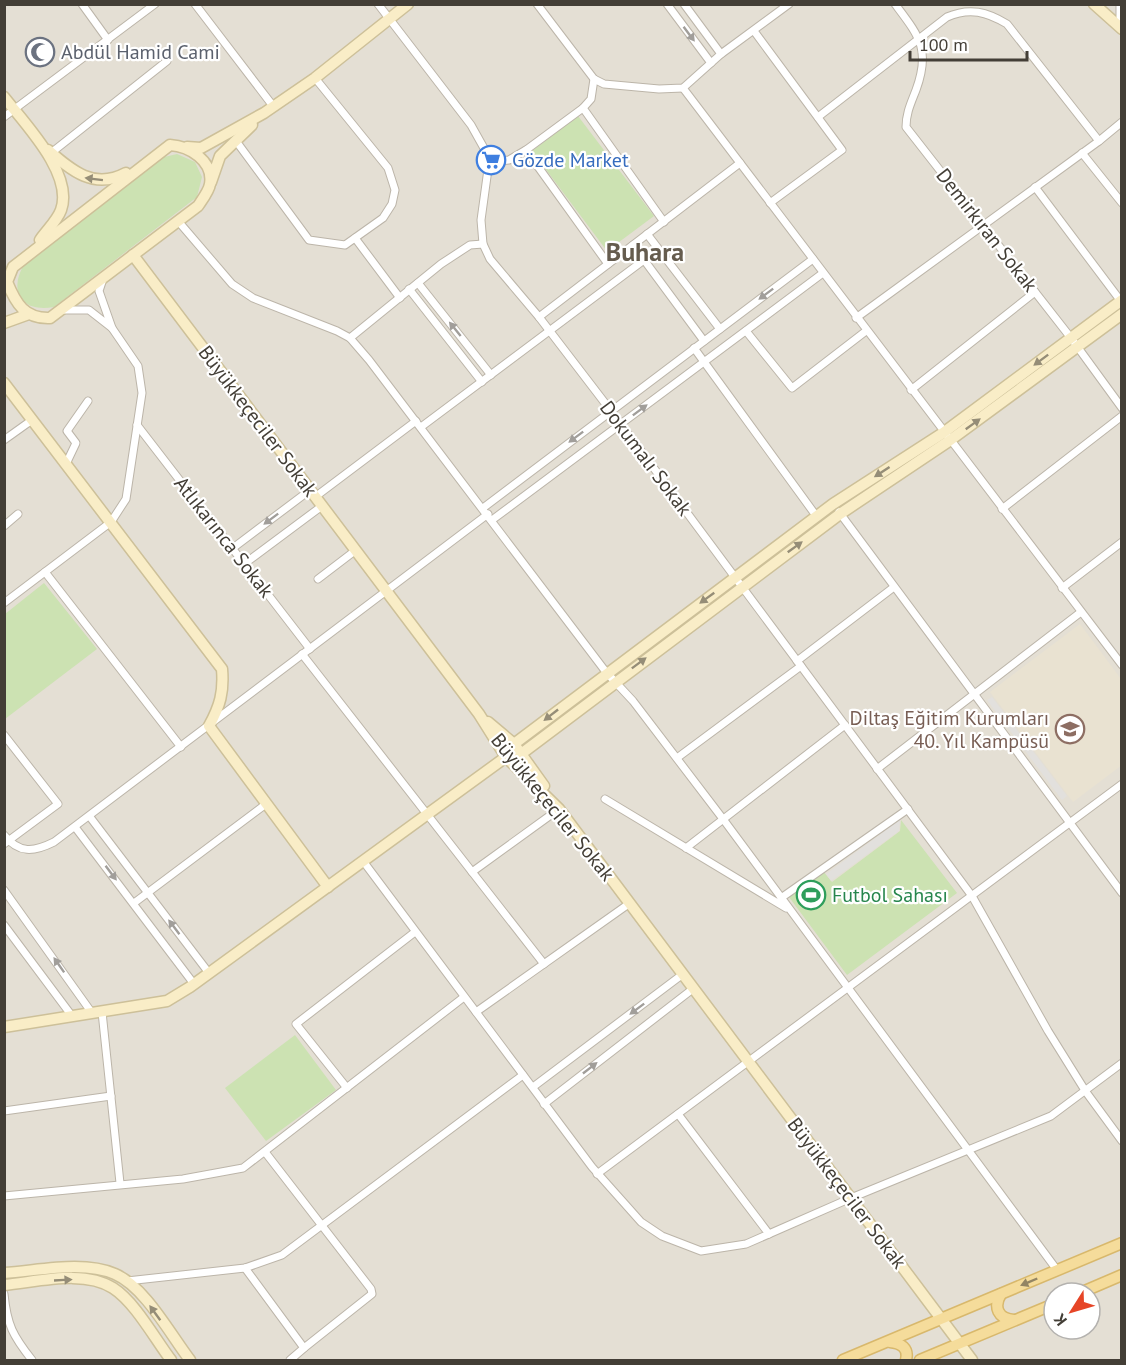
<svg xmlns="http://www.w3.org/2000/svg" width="1126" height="1365" font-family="'PT Sans',sans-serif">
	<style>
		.residential { fill: #e4dfd4; fill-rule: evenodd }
		.education { fill: #e9e2d1 }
		.green { fill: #cce2b2 }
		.parking { fill: #e2e0dd }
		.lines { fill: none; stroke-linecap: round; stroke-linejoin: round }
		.street-casing { stroke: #bcb5a9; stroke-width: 9 }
		.secondary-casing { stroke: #cdc099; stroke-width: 13 }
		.primary-casing { stroke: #d8b86c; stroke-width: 13 }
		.street { stroke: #fff; stroke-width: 7 }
		.secondary { stroke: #f9edc7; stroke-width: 10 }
		.primary { stroke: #f5dc9b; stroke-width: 10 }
		.oneway { fill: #a19e9a }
		.oneway2 { fill: #958d77 }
		.oneway3 { fill: #938563 }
		.labels { text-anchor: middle; stroke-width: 4.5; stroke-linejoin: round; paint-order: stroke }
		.worship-label { font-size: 20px; fill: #5b616d; stroke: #fff; text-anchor: start }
		.shop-label { font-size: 20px; fill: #366cbe; stroke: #fff; text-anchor: start }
		.street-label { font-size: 20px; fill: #433e36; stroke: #fff }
		.education-label { font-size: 20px; fill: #785e54; stroke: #fff; text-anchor: end }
		.leisure-label { font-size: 20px; fill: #27864d; stroke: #fff; text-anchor: start }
		.district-label { font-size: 26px; font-weight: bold; fill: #655c4e; stroke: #fff }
	</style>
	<rect width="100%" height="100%" fill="#f1eee6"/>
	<!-- residential -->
	<path class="residential" d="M5 5H1121V1360H5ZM1054 1293H1090V1329H1054Z"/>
	<!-- education -->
	<path class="education" d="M1080 624 1121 679 1122 765 1073 802 990 692Z"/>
	<!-- green -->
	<g class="green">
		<path d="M578 116 654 216 607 251 532 151Z"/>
		<path d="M177 154 195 162 202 177 197 197 54 307C20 313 8 290 25 263L160 158Z"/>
		<path d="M44 583 97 649 5 719V614Z"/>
		<path d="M901 820 957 893 847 975 789 897 823 871 832 882 900 831Z"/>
		<path d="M295 1035 336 1090 266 1141 225 1088Z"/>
	</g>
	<!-- parking -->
	<g class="parking">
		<path d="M992 697 1067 796 1062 800 987 700Z"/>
		<path d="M900 820 899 831 831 881 826 874Z"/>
	</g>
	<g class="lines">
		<!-- street casing -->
		<g class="street-casing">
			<g id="street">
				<path d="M82 4 108 40"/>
				<path d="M195 4 273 106"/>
				<path d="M378 4 471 125 485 150 489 162 481 220 483 244 490 259 539 317 621 424 972 896 1048 1031 1086 1092 1122 1141"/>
				<path d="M537 4 594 79 604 84 659 89 683 88 721 54 789 4"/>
				<path d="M667 4 711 63"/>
				<path d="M684 4 721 54"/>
				<path d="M895 4C919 36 931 49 916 90 911 103 906 113 906 127L1071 338 1122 408"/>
				<path d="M1120 27V4"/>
				<path d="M754 31 842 150 770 203"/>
				<path d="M594 79 591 99 583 108 664 222"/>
				<path d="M683 88 1122 665"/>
				<path d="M4 117 155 4"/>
				<path d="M818 117 947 17C970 7 987 12 1007 24L1099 141"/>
				<path d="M236 141 309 240 345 245 383 218 392 204 395 190 388 168 315 78"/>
				<path d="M526 150 608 264"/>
				<path d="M51 153 167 61"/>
				<path d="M1082 153 1122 203"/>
				<path d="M489 162 509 160 526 150 583 108"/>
				<path d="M1035 187 1120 300"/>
				<path d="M178 221 232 284 253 298 337 331 350 338 369 360 606 672 633 701 723 819 1057 1270"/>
				<path d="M647 234 720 329"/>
				<path d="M355 238 400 298"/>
				<path d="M633 245 704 341"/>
				<path d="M418 283 491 375"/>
				<path d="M409 289 482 382"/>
				<path d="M62 310H89L112 328 99 291 103 279"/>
				<path d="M539 317 740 163"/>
				<path d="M856 318 1099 141 1122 122"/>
				<path d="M746 331 792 388 866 331"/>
				<path d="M350 338 441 264 470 245 483 244"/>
				<path d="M694 348 817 517"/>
				<path d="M911 390 1035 292"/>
				<path d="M137 425 310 649"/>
				<path d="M421 427 644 260"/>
				<path d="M4 440 32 420"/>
				<path d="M66 464 76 443 67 431 88 401"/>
				<path d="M315 497 416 421"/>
				<path d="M483 508 813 259"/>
				<path d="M1002 509 1122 416"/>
				<path d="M839 512 1122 893"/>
				<path d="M492 520 823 273"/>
				<path d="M4 526 18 514"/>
				<path d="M233 548 310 490"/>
				<path d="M244 564 322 506"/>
				<path d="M45 572 181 747"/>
				<path d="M318 579 356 550"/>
				<path d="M1062 588 1122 542"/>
				<path d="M4 603 111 522 126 499 142 393 138 366 112 328"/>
				<path d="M302 654 544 964"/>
				<path d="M797 661 894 587"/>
				<path d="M4 735 58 804 4 844"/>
				<path d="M677 758 801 666"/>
				<path d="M877 769 1081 612"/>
				<path d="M605 799 786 908"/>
				<path d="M90 817 209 973"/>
				<path d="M75 827 194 984"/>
				<path d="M4 835C19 854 34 852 54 842L488 514"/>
				<path d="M686 848 845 725"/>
				<path d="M363 861 592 1167 641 1222 662 1236 701 1251 746 1244 851 1198 1051 1116 1122 1063"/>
				<path d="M472 872 559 809"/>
				<path d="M4 890 92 1013"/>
				<path d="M781 898 908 809"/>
				<path d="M134 903 266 804"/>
				<path d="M4 925 72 1016"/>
				<path d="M102 1012 120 1183"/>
				<path d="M476 1012 630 903"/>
				<path d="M533 1087 683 974"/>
				<path d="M347 1088 296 1024 415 932"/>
				<path d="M544 1104 694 988"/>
				<path d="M4 1111 111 1096"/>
				<path d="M678 1114 769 1234"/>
				<path d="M597 1174 1122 784"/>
				<path d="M4 1196 183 1179 243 1168 464 997"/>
				<path d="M245 1268 304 1348 372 1294 371 1289 265 1152"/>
				<path d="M127 1281 245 1268 282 1255 523 1075"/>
				<path d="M4 1294C7 1325 13 1336 32 1360"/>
				<path d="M290 1360 304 1348"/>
			</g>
		</g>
		<!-- secondary casing -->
		<g class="secondary-casing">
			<g id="secondary">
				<path d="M1094 4 1122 29"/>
				<path d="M4 97C25 124 74 174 61 210 57 221 46 231 40 240"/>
				<path d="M170 145C189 146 214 161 210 184 209 191 202 200 198 206L50 318C25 319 16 304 7 282L13 267Z"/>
				<path d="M187 147 201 148 264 113 315 78 408 4"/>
				<path d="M48 150C72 171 94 190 126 173"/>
				<path d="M211 182 220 156 252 125"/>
				<path d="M133 255 479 714 506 757 559 809 972 1360"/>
				<path d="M4 323 29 314"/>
				<path d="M4 383 222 669C224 692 220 706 209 726L328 887"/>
				<path d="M488 722 514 744 544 786"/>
				<path d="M506 757 521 754 840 514 949 441 1122 314"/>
				<path d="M4 1027 167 1001 190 987 506 757 514 744 833 504 943 433 1122 300"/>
				<path d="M4 1273C38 1271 83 1260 115 1274 145 1287 170 1334 190 1360"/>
				<path d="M4 1285C37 1282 84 1269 113 1288 135 1302 155 1339 171 1360"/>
			</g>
		</g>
		<!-- primary casing -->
		<g class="primary-casing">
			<g id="primary">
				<path d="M1080 1293 1122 1275"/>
				<path d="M1001 1294C993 1307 998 1319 1014 1320"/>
				<path d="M890 1342C901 1343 909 1348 906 1360"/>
				<path d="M843 1360 1122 1243"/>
				<path d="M920 1360 1054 1304"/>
			</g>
		</g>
		<!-- street -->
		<use href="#street" class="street"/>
		<!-- secondary -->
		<use href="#secondary" class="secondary"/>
		<!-- primary -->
		<use href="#primary" class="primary"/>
	</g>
	<!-- one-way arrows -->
	<defs><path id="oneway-solid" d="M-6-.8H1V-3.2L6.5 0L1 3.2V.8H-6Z" transform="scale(1.5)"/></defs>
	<g class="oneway">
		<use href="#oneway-solid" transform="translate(689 34) rotate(53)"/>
		<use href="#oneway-solid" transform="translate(766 294) rotate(143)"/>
		<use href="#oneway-solid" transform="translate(455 329) rotate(-129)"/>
		<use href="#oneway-solid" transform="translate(640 410) rotate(-37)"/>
		<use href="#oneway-solid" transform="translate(576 437) rotate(143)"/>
		<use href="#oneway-solid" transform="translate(271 519) rotate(143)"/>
		<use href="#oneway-solid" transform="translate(111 873) rotate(53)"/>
		<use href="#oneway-solid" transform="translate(174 927) rotate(-127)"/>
		<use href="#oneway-solid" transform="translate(59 965) rotate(-125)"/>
		<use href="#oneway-solid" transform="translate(637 1009) rotate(143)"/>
		<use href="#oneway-solid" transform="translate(590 1068) rotate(-38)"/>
	</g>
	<g class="oneway2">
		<use href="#oneway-solid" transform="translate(94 179) rotate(-173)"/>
		<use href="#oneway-solid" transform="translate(1041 360) rotate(143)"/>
		<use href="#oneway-solid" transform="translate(973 424) rotate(-36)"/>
		<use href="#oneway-solid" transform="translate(882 472) rotate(147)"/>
		<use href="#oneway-solid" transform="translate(795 547) rotate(-36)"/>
		<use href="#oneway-solid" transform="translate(707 598) rotate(144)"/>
		<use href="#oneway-solid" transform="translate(639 663) rotate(-37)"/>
		<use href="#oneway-solid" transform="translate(551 715) rotate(142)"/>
		<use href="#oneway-solid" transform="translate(63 1280) rotate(-3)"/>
		<use href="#oneway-solid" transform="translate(155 1313) rotate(-126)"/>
	</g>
	<use class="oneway3" href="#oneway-solid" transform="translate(1029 1282) rotate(157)"/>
	<!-- icons -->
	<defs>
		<g id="mosque-ring" transform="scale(1.5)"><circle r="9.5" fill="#fff" stroke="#6b7280" stroke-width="1.5"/><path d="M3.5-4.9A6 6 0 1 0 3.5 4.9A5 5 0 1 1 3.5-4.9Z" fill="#6b7280"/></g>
		<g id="supermarket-ring" transform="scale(1.5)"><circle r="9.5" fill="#fff" stroke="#3f7fe0" stroke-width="1.5"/><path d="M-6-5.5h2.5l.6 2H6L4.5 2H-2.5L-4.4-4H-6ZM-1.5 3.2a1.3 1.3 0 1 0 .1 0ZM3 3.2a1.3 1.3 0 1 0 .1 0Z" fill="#3f7fe0"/></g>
		<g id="school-ring" transform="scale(1.5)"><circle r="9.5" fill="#fff" stroke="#8d6e63" stroke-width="1.5"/><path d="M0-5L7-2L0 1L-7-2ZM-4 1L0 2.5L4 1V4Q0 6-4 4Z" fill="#8d6e63"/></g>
		<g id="stadium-ring" transform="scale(1.5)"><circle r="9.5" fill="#fff" stroke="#2e9e5b" stroke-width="1.5"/><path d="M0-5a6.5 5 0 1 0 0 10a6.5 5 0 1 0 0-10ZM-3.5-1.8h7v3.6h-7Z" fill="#2e9e5b"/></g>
	</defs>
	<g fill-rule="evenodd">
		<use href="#mosque-ring" x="40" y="52"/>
		<use href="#supermarket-ring" x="491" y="160"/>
		<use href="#school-ring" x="1070" y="729"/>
		<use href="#stadium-ring" x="811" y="895"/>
	</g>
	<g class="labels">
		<!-- worship labels -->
		<g class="worship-label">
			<text x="61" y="59">Abdül Hamid Cami</text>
		</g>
		<!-- shop labels -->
		<g class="shop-label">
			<text x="512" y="167">Gözde Market</text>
		</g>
		<!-- street labels -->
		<g class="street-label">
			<text transform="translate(987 230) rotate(52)" y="7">Demirkıran Sokak</text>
			<text transform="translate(258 421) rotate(53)" y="7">Büyükkeçeciler Sokak</text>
			<text transform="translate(646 458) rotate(53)" y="7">Dokumalı Sokak</text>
			<text transform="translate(224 537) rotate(52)" y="7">Atlıkarınca Sokak</text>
			<text transform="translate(553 807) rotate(51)" y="7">Büyükkeçeciler Sokak</text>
			<text transform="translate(847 1193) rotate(53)" y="7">Büyükkeçeciler Sokak</text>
		</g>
		<!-- education labels -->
		<g class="education-label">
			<text x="1049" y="725">Diltaş Eğitim Kurumları<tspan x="1049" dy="23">40. Yıl Kampüsü</tspan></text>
		</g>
		<!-- leisure labels -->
		<g class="leisure-label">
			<text x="832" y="902">Futbol Sahası</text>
		</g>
		<!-- district labels -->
		<g class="district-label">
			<text x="645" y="261">Buhara</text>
		</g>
	</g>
	<!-- border -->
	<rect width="1126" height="1365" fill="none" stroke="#433e36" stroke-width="12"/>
	<!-- north arrow -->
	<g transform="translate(1072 1311) rotate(233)"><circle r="28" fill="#ffffff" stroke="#b4b2af" stroke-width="1.5"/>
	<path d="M0-4.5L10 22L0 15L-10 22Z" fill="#e64527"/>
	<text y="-9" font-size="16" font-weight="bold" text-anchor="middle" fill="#433e36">K</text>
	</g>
	<!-- scale -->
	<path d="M910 51v9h117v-9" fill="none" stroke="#433e36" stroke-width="3"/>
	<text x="919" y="51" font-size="18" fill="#433e36" stroke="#ffffff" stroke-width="4.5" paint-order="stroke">100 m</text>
</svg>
